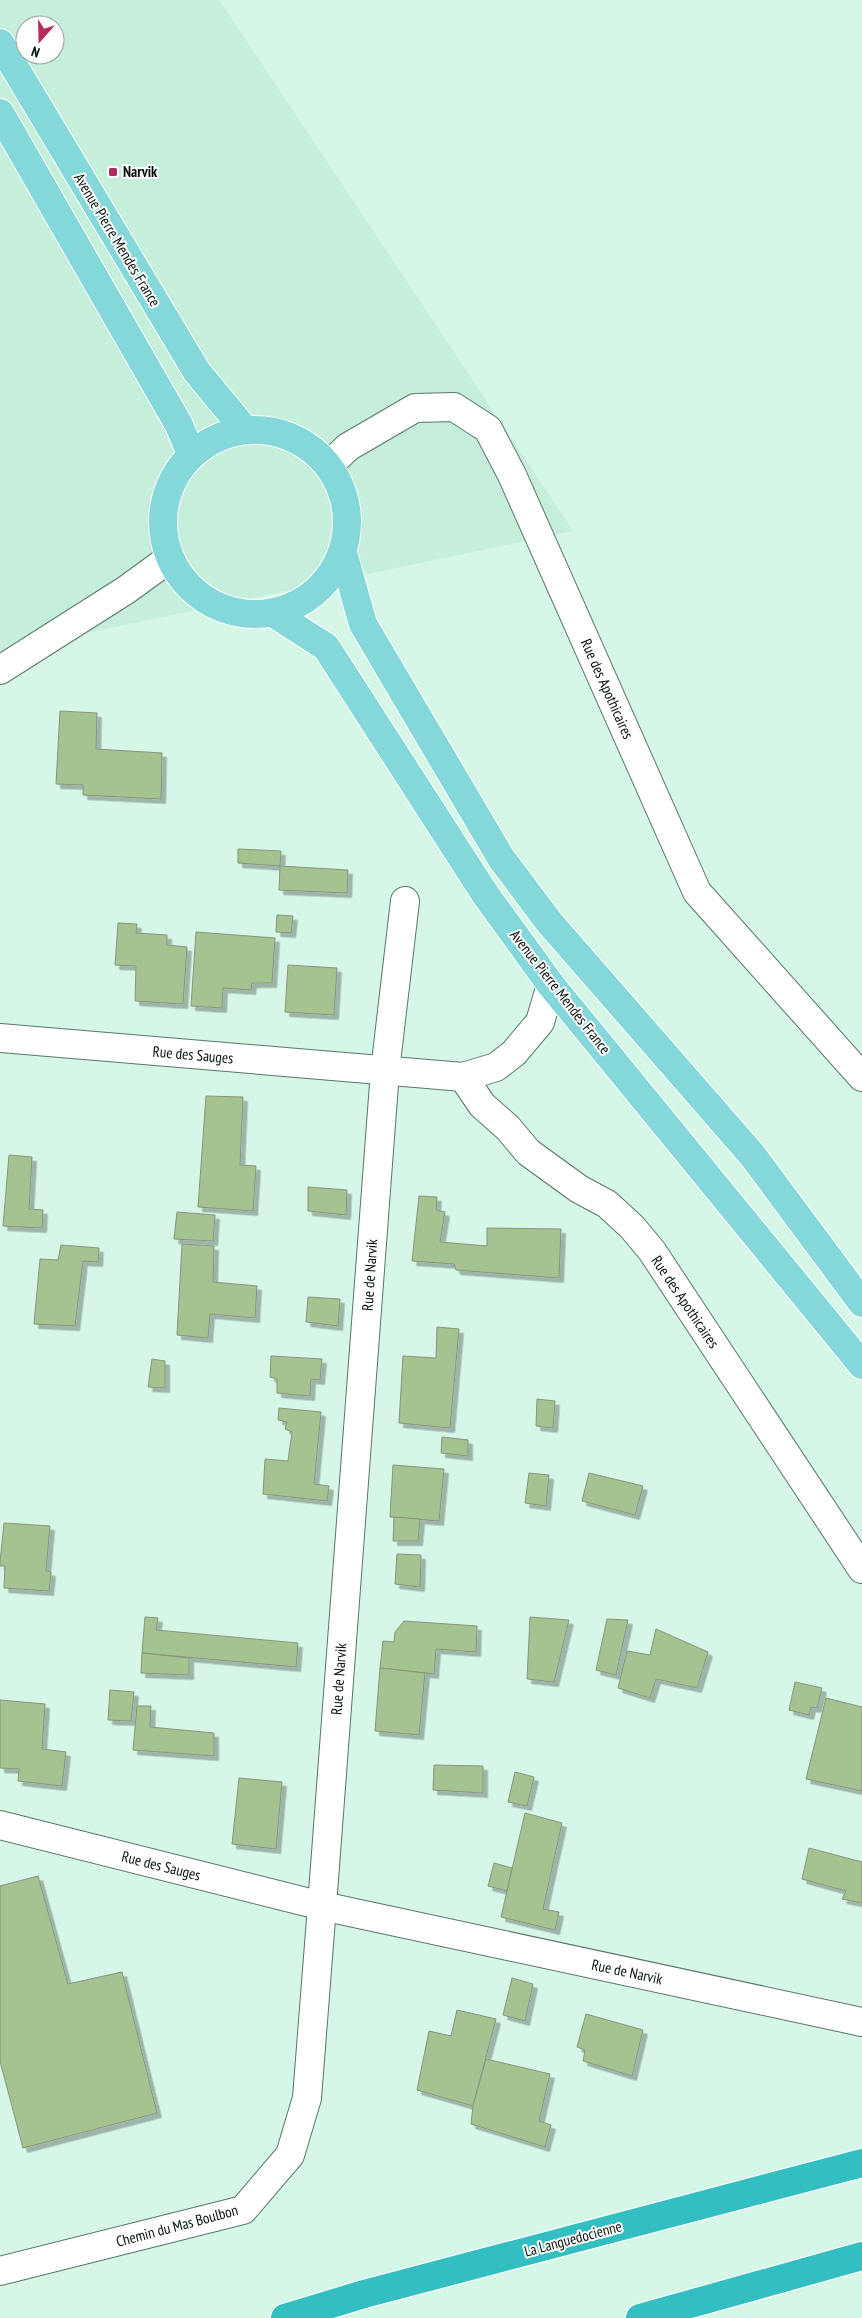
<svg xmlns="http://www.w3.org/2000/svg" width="862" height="2318" font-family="'PT Sans Narrow',sans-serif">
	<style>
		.built { fill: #c5eedb; fill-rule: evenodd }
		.building { fill: #a5c390; stroke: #85947b; filter: url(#shadow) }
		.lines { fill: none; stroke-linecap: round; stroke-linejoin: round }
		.street-casing { stroke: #597669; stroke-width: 30 }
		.primary-casing { stroke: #fff; stroke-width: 30 }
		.highway-casing { stroke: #fff; stroke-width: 30 }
		.street { stroke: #fff; stroke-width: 28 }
		.primary { stroke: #85d8da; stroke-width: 28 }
		.highway { stroke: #33bec1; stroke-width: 28 }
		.poi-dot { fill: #b72a5d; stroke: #fff; stroke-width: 2 }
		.labels { text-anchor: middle; stroke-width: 4; stroke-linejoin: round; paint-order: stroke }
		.poi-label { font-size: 15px; font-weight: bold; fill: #05100b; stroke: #fff; text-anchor: start }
		.street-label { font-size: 15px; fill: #05100b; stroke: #fff }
	</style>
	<defs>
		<filter id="shadow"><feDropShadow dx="4.5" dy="4.5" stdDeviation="0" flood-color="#0004"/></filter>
	</defs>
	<rect width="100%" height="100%" fill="#d6f6e7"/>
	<!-- built -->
	<path class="built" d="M0 0H219L573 531 0 651ZM25 25H55V55H25Z"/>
	<!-- building -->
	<g class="building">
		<path d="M60 711 97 713 96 749 162 753 161 799 83 795V785L56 784Z"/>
		<path d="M238 849 281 851 280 866 238 863Z"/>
		<path d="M280 866 348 870 347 893 279 890Z"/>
		<path d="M277 915 293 916 291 933 276 932Z"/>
		<path d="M118 923 137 924 136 933 167 935V945L187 947 183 1004 135 1001 136 966 115 965Z"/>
		<path d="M196 932 275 938 272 983H252L251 990 223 988 222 1008 191 1006Z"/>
		<path d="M288 965 337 968 334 1015 285 1012Z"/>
		<path d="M206 1096 243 1097 240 1165 256 1166 253 1211 198 1207Z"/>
		<path d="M9 1155 32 1157 29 1209 43 1210 42 1228 3 1226Z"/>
		<path d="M308 1187 347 1190 346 1215 308 1211Z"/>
		<path d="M419 1196 437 1197 436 1210 445 1212 440 1242 487 1246V1228L561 1229 559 1278 456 1270 454 1264 412 1261Z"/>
		<path d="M177 1212 215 1215 213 1241 174 1239Z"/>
		<path d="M182 1244 214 1246 213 1282 257 1286 255 1318 210 1314 208 1338 177 1335Z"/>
		<path d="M61 1245 99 1248 98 1262 83 1261 75 1326 34 1324 40 1259 58 1260Z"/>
		<path d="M308 1297 340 1299 338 1326 306 1322Z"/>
		<path d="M437 1327 459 1329 450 1428 399 1423 403 1356 436 1358Z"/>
		<path d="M271 1356 322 1359 320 1380 311 1379 310 1396 277 1393V1379L270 1377Z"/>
		<path d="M152 1359 165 1361V1388L148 1387Z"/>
		<path d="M537 1399 555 1401 553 1428 536 1426Z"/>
		<path d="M279 1408 321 1412 314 1484 329 1486 327 1501 263 1494 265 1459 288 1461 292 1432 285 1429 287 1422 278 1420Z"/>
		<path d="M442 1437 468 1440V1456L441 1453Z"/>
		<path d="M393 1465 444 1469 439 1521 390 1517Z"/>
		<path d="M529 1473 549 1475 546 1506 525 1503Z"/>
		<path d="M589 1473 643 1486 635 1515 582 1501Z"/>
		<path d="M394 1517 420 1519 418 1541H393Z"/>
		<path d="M4 1523 50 1526 46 1571 51 1572 49 1591 4 1588 5 1566H0V1562Z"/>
		<path d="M397 1554 421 1555 420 1587 395 1584Z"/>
		<path d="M145 1617 158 1618 156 1630 298 1643 296 1667 142 1653Z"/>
		<path d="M530 1617 569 1620 554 1682 527 1679Z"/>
		<path d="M607 1619 628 1620 616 1675 596 1670Z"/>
		<path d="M404 1621 477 1626 476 1652 436 1649 434 1674 380 1668 383 1641 394 1642 395 1632Z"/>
		<path d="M656 1629 708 1652 697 1688 656 1679 650 1698 618 1688 627 1651 650 1655Z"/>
		<path d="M142 1653 189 1658V1675L141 1673Z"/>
		<path d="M380 1668 425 1673 419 1735 375 1731Z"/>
		<path d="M795 1682 822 1688 817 1708 811 1707 809 1715 789 1710Z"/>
		<path d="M110 1690 134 1692 131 1721 108 1720Z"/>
		<path d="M826 1698 862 1707V1791L806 1779Z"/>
		<path d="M0 1700 45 1704 42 1749 66 1752 62 1786 18 1781 19 1769 0 1768Z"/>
		<path d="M137 1706H151L150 1727 214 1733V1756L133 1750Z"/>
		<path d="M434 1765 483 1766V1793L433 1790Z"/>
		<path d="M515 1772 534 1777 527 1806 508 1802Z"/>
		<path d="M239 1778 282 1782 276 1849 232 1844Z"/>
		<path d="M525 1813 562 1823 543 1909 559 1912 555 1930 501 1917Z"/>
		<path d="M809 1848 862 1862V1903L842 1899 846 1891 802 1879Z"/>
		<path d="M494 1863 512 1868 507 1891 488 1886Z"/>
		<path d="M38 1876 68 1984 122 1972 157 2113 23 2148 0 2061V1886Z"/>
		<path d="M512 1978 533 1984 525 2021 503 2015Z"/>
		<path d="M457 2010 496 2019 473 2106 417 2090 429 2031 451 2036Z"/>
		<path d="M586 2014 643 2030 632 2076 583 2061 585 2050 577 2047Z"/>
		<path d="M486 2059 550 2074 539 2121 551 2125 545 2147 471 2124 473 2106Z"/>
	</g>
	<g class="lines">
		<!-- street casing -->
		<g class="street-casing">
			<g id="street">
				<path d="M329 465 348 447 415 408 454 407 488 429 512 475 697 892 862 1077"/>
				<path d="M0 670 126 590 170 558"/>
				<path d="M405 901 385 1071 322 1906 862 2022"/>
				<path d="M0 1038 463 1077 496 1067 514 1053 540 1022 551 985"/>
				<path d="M463 1077 482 1105 508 1128 528 1152 579 1189 607 1204 632 1227 652 1251 862 1569"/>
				<path d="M0 1825 322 1906 307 2098 290 2155 243 2210 0 2271"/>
			</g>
		</g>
		<!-- primary casing -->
		<g class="primary-casing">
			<g id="primary">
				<path d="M0 43 197 372 245 430"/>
				<path d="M0 113 179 425 191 454"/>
				<circle cx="255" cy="522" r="92"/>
				<path d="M343 553 363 624 501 858 549 922 753 1156 862 1303"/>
				<path d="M273 613 326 647 485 894 551 985 862 1365"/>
			</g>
		</g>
		<!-- highway casing -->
		<g class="highway-casing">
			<g id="highway">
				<path d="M285 2318 364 2294 862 2163"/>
				<path d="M640 2318 862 2256"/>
			</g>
		</g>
		<!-- street -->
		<use href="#street" class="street"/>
		<!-- primary -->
		<use href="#primary" class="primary"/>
		<!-- highway -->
		<use href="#highway" class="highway"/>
	</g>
	<!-- markers -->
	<rect class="poi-dot" x="108" y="167" width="10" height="10" rx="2.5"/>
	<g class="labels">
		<!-- poi labels -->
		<g class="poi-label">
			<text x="123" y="177">Narvik</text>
		</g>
		<!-- street labels -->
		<g class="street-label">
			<text transform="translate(117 240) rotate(59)" y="5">Avenue Pierre Mendes France</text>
			<text transform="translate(607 689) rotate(66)" y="5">Rue des Apothicaires</text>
			<text transform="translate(560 992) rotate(52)" y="5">Avenue Pierre Mendes France</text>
			<text transform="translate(193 1055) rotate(5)" y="5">Rue des Sauges</text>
			<text transform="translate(370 1275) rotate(-86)" y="5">Rue de Narvik</text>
			<text transform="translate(685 1302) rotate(56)" y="5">Rue des Apothicaires</text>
			<text transform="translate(339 1679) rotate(-86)" y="5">Rue de Narvik</text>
			<text transform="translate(161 1866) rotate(14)" y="5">Rue des Sauges</text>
			<text transform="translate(627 1972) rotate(12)" y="5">Rue de Narvik</text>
			<text transform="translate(177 2226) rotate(-15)" y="5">Chemin du Mas Boulbon</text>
			<text transform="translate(573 2239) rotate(-15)" y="5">La Languedocienne</text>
		</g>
	</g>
	<!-- north arrow -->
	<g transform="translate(40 40) rotate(200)"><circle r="24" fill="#ffffff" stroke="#9b9f9d"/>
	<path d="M0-4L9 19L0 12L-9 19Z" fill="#b72a5d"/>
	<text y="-8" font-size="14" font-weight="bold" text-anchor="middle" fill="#05100b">N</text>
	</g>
</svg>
